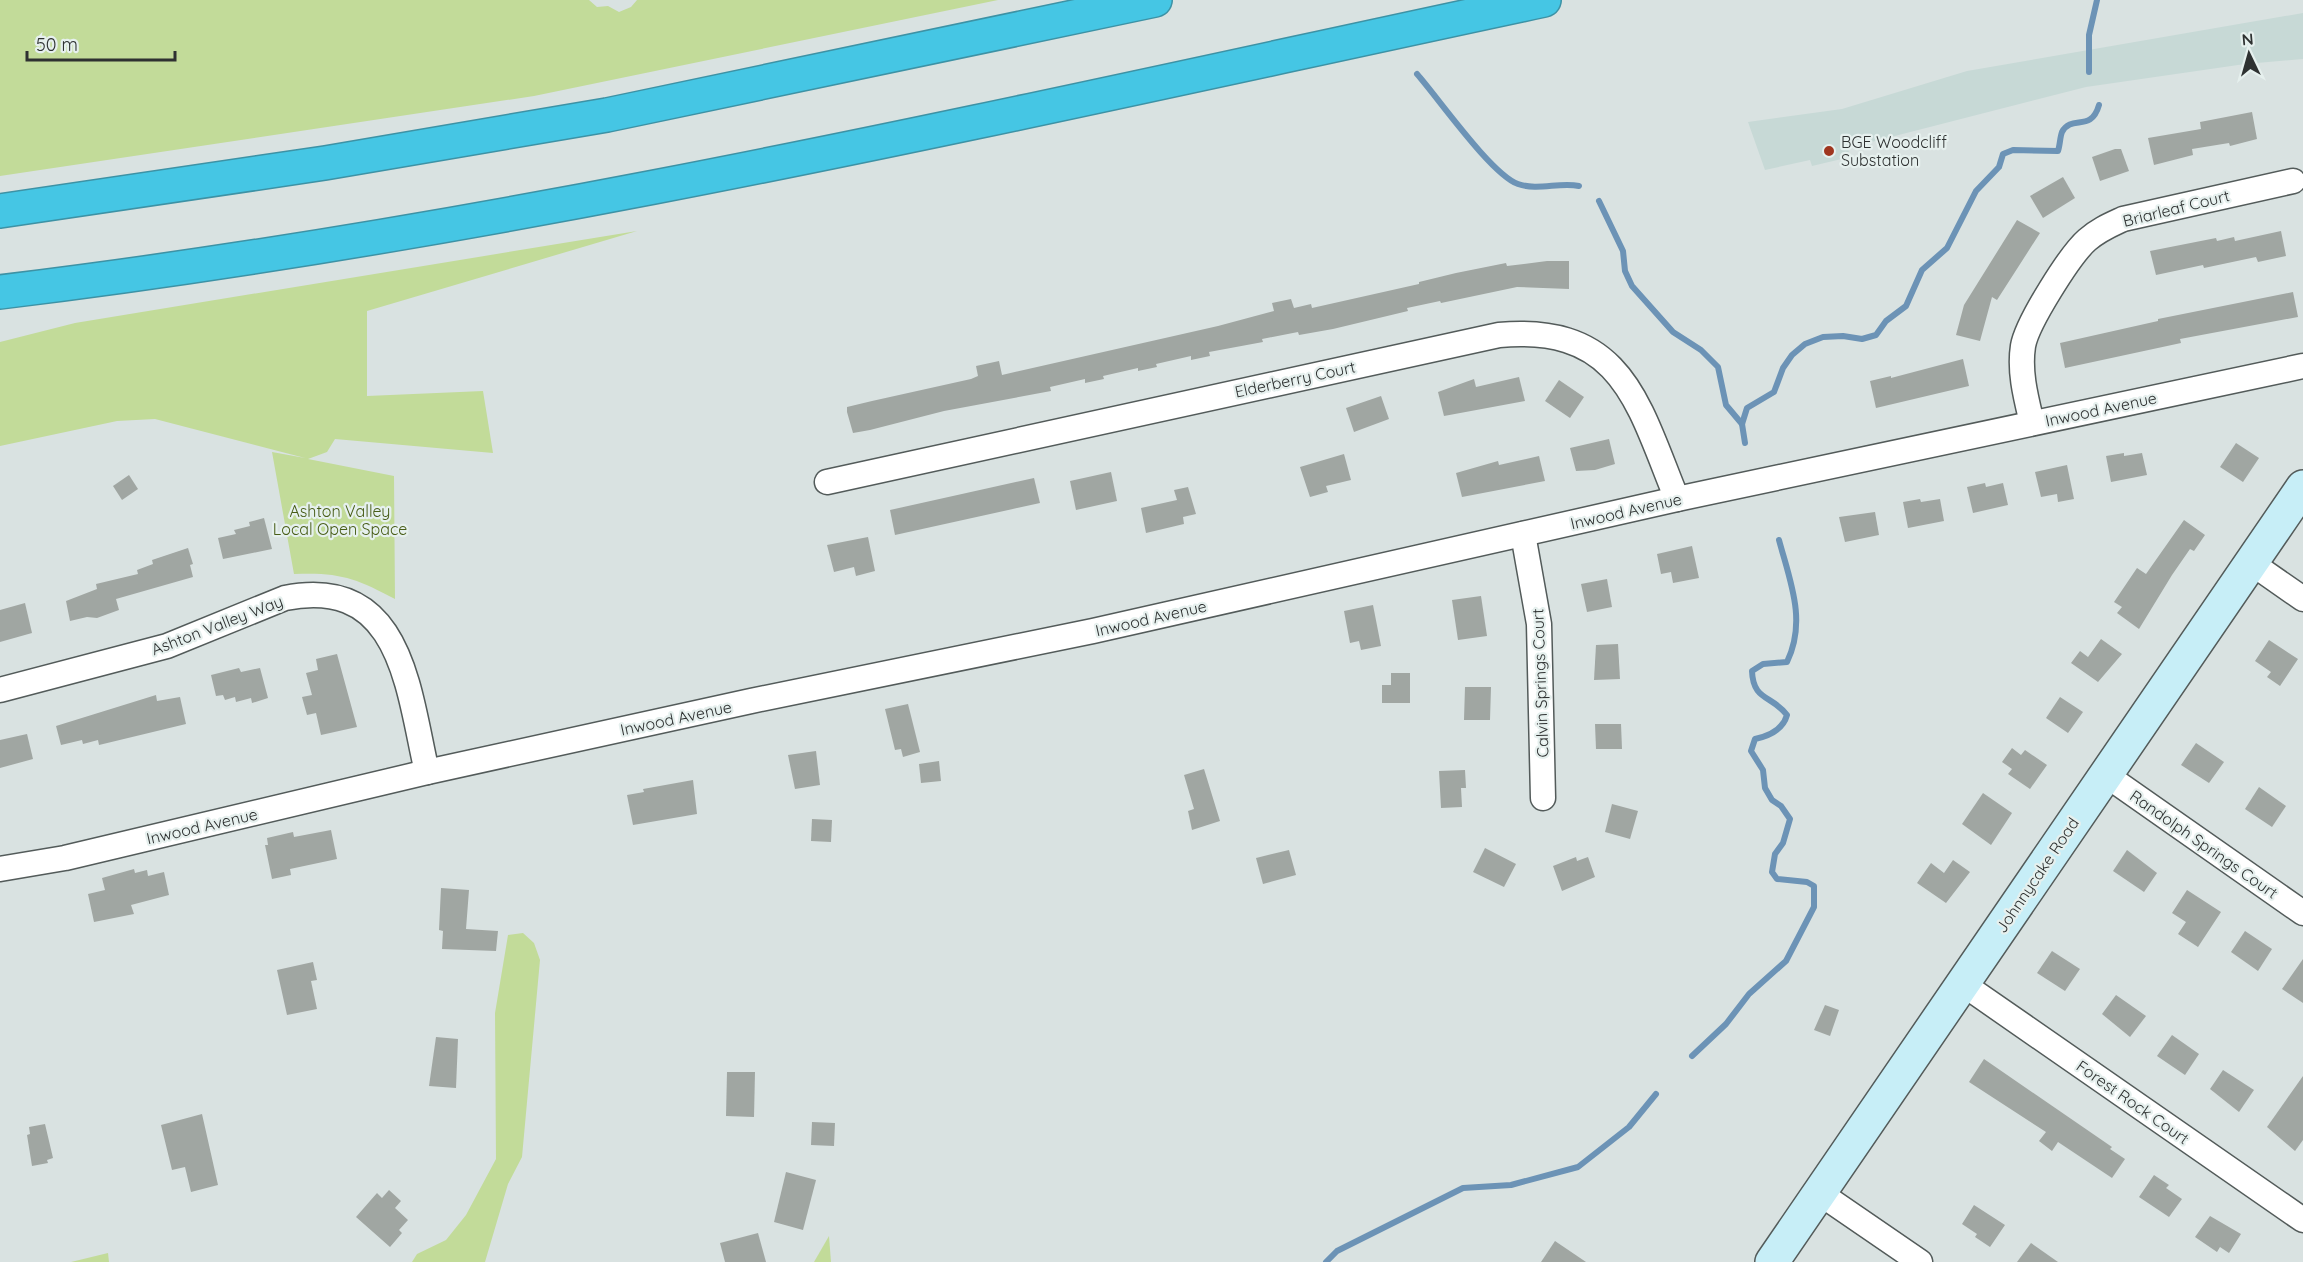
<svg xmlns="http://www.w3.org/2000/svg" width="2303" height="1262" font-family="Quicksand,sans-serif">
	<style>
		.built { fill: #c7d9d6 }
		.green { fill: #c2db99 }
		.lines { fill: none; stroke-linecap: round; stroke-linejoin: round }
		.stream { stroke: #6c93b6; stroke-width: 6 }
		.building { fill: #a0a6a2 }
		.street-casing { stroke: #535b5a; stroke-width: 27 }
		.secondary-casing { stroke: #535b5a; stroke-width: 36 }
		.highway-casing { stroke: #3d92a5; stroke-width: 36 }
		.street { stroke: #fff; stroke-width: 24 }
		.secondary { stroke: #c7eef7; stroke-width: 33 }
		.highway { stroke: #45c6e4; stroke-width: 33 }
		.poi-dot { fill: #9f361f; stroke: #e6f0ee; stroke-width: 2 }
		.labels { text-anchor: middle; stroke-width: 4.5; stroke-linejoin: round; paint-order: stroke }
		.poi-label { font-size: 16px; fill: #2e3131; stroke: #e6f0ee; text-anchor: start }
		.street-label { font-size: 16px; fill: #2e3131; stroke: #e6f0ee }
		.park-label { font-size: 16px; fill: #485d17; stroke: #e6f0ee }
	</style>
	<rect width="100%" height="100%" fill="#d9e2e1"/>
	<!-- built -->
	<path class="built" d="M2303 13V59L2245 64 2086 87 1848 148 1850 157 1812 166 1810 160 1765 170 1748 122 1842 109 1967 71Z"/>
	<!-- green -->
	<g class="green">
		<path d="M0 0H589L597 7 608 6 619 12 631 7 637 0H998L534 96 0 176Z"/>
		<path d="M637 231 367 311V396L483 391 493 453 335 439 327 452 308 459 394 476 395 599C356 578 339 572 294 574L272 452 305 458 155 419 117 421 0 446V342L75 323Z"/>
		<path d="M523 933 534 943 540 960 522 1157 508 1184 485 1262H412L417 1254 446 1240 466 1215 496 1159 495 1013 508 935Z"/>
		<path d="M829 1236 831 1262H814Z"/>
		<path d="M108 1253 109 1262H71Z"/>
	</g>
	<g class="lines">
		<!-- stream -->
		<g class="stream">
			<path d="M2089 72V35L2097 0"/>
			<path d="M1417 74C1439 99 1491 174 1518 184 1538 191 1559 182 1579 186"/>
			<path d="M1599 201 1623 251 1625 271 1632 286 1673 332 1701 350 1718 367 1726 405 1742 424"/>
			<path d="M1745 443 1742 424 1747 408 1774 392 1783 368 1792 355 1805 344 1823 337 1843 336 1862 339 1876 335 1886 321 1906 306 1922 270 1947 248 1976 191 1999 167 2003 154 2013 150 2058 151C2060 145 2060 137 2062 132 2072 114 2091 133 2099 105"/>
			<path d="M1692 1056 1726 1024 1749 994 1786 961 1814 907V886L1807 882 1777 879 1772 872 1775 854 1783 843 1790 819 1781 806 1772 800 1765 788 1763 770 1751 751 1755 739C1769 736 1783 730 1787 715 1772 695 1753 701 1752 671L1763 664 1787 662C1807 621 1790 581 1779 540"/>
			<path d="M1326 1262 1337 1251 1463 1188 1511 1185 1578 1167 1629 1127 1656 1094"/>
		</g>
	</g>
	<!-- building -->
	<g class="building">
		<path d="M2252 112 2257 139 2230 146 2229 143 2192 149 2193 155 2154 165 2148 138 2201 129 2200 122Z"/>
		<path d="M2115 149H2121L2129 171 2100 181 2092 157Z"/>
		<path d="M2063 177 2075 198 2043 218 2030 196Z"/>
		<path d="M2017 220 2040 233 1997 300 1992 297 1980 341 1956 335 1964 305Z"/>
		<path d="M2281 231 2286 256 2258 262 2256 257 2204 268 2203 265 2156 275 2150 251 2216 238 2217 241 2234 237 2235 241Z"/>
		<path d="M1547 261H1569V289L1517 287 1441 303 1440 301 1407 308 1408 311 1333 329 1299 335 1298 332 1262 339 1263 342 1209 352 1210 356 1191 360V356L1156 364 1157 367 1138 371V368L1103 376 1104 379 1085 383V379L1050 387 1051 391 944 411 870 430 853 433 847 412V407L872 401 971 379 978 376 976 366 999 361 1002 375 1218 326 1274 311 1272 303 1291 299 1294 308 1311 304 1312 308 1419 284V282L1456 273 1506 263 1507 266Z"/>
		<path d="M2293 292 2298 317 2180 339 2181 343 2065 368 2060 343 2158 321V319Z"/>
		<path d="M1963 359 1969 386 1876 408 1870 381 1891 376V378Z"/>
		<path d="M1519 377 1525 401 1444 416 1438 392 1474 379 1476 387Z"/>
		<path d="M1559 380 1584 397 1570 418 1545 401Z"/>
		<path d="M1381 396 1389 419 1354 432 1346 408Z"/>
		<path d="M1609 439 1615 464 1595 470 1576 471 1570 448Z"/>
		<path d="M2236 443 2259 458 2243 482 2220 467Z"/>
		<path d="M2124 453V456L2142 453 2147 475 2111 482 2106 456Z"/>
		<path d="M1344 454 1351 480 1326 486 1328 492 1310 497 1300 467Z"/>
		<path d="M1539 456 1545 481 1462 497 1456 473 1498 461 1499 465Z"/>
		<path d="M2067 465 2074 499 2058 502 2057 494 2041 497 2035 472Z"/>
		<path d="M1111 472 1117 501 1076 510 1070 481Z"/>
		<path d="M129 475 138 489 122 500 113 486Z"/>
		<path d="M1034 478 1040 503 895 535 890 510Z"/>
		<path d="M1985 483 1986 487 2003 483 2008 505 1973 513 1967 487Z"/>
		<path d="M1188 487 1196 514 1183 517 1184 524 1146 533 1141 508 1177 500 1174 490Z"/>
		<path d="M1920 499 1921 502 1940 499 1944 521 1908 528 1903 502Z"/>
		<path d="M1875 512 1879 535 1845 542 1839 517Z"/>
		<path d="M264 518 272 549 223 559 218 538 236 534 234 530 250 526 249 522Z"/>
		<path d="M2184 520 2205 535 2194 551 2190 549 2172 575 2139 629 2117 613 2122 607 2114 602 2137 568 2146 574Z"/>
		<path d="M868 537 875 571 856 576 854 567 834 572 827 545Z"/>
		<path d="M1692 546 1699 578 1673 583 1671 572 1661 574 1657 554Z"/>
		<path d="M188 548 193 564 190 565 193 577 116 599 119 610 97 618 87 617 70 621 66 601 97 589 96 584 138 574 137 570 153 564 152 560Z"/>
		<path d="M1607 579 1612 607 1587 612 1581 584Z"/>
		<path d="M1481 596 1487 636 1458 640 1452 600Z"/>
		<path d="M25 603 32 633 0 642V610Z"/>
		<path d="M1373 605 1381 646 1361 650 1359 641 1350 643 1344 611Z"/>
		<path d="M2101 639 2122 654 2098 682 2071 663 2080 651 2088 657Z"/>
		<path d="M2269 640 2298 659 2280 686 2267 677 2271 672 2255 661Z"/>
		<path d="M1618 644 1620 679 1594 680 1596 645Z"/>
		<path d="M337 654 357 727 321 735 316 713 307 715 302 697 312 695 306 673 318 670 316 659Z"/>
		<path d="M239 668 241 672 260 668 268 698 252 703 251 698 236 702 235 697 225 700 223 695 216 696 211 675Z"/>
		<path d="M1391 673H1410V703H1382V685H1391Z"/>
		<path d="M1465 687H1491L1490 720H1464Z"/>
		<path d="M156 695 157 701 180 697 186 724 99 745 98 740 83 744 82 740 61 745 56 726Z"/>
		<path d="M2060 697 2083 712 2068 733 2046 718Z"/>
		<path d="M908 704 920 752 903 757 901 749 895 750 885 709Z"/>
		<path d="M1595 724H1621L1622 749H1596Z"/>
		<path d="M27 734 33 759 0 768V740Z"/>
		<path d="M2196 743 2224 762 2209 783 2181 765Z"/>
		<path d="M2012 748 2021 755 2025 750 2047 765 2030 789 2008 774 2012 769 2002 762Z"/>
		<path d="M816 751 820 785 795 789 788 755Z"/>
		<path d="M939 761 941 781 921 783 919 764Z"/>
		<path d="M1204 769 1220 821 1192 830 1188 811 1194 809 1184 775Z"/>
		<path d="M1465 770 1466 788H1461L1462 807 1441 808 1439 771Z"/>
		<path d="M693 780 697 814 633 825 627 795 644 792 643 789Z"/>
		<path d="M2259 787 2286 806 2272 827 2245 809Z"/>
		<path d="M1983 793 2012 813 1991 845 1962 824Z"/>
		<path d="M1612 804 1638 811 1630 839 1605 832Z"/>
		<path d="M812 819 832 820 831 842 811 841Z"/>
		<path d="M331 830 337 859 290 869 291 875 272 879 265 845H268L267 838 293 832 294 837Z"/>
		<path d="M1485 848 1516 864 1504 887 1473 872Z"/>
		<path d="M1289 850 1296 875 1263 884 1256 858Z"/>
		<path d="M2127 850 2157 873 2144 892 2113 871Z"/>
		<path d="M1576 857 1577 861 1588 857 1595 877 1562 891 1553 866Z"/>
		<path d="M1953 860 1970 872 1946 903 1917 883 1931 863 1944 873Z"/>
		<path d="M134 869 135 873 147 870 148 876 164 872 169 895 131 905 134 914 94 922 88 894 105 890 102 878Z"/>
		<path d="M441 888 469 890 466 929 498 931 496 951 442 949 443 931 439 930Z"/>
		<path d="M2187 890 2221 912 2198 947 2178 934 2186 922 2172 913Z"/>
		<path d="M2245 931 2272 949 2258 971 2231 952Z"/>
		<path d="M2052 951 2080 969 2065 991 2037 973Z"/>
		<path d="M2303 959V1003L2282 989Z"/>
		<path d="M313 962 317 980 311 981 317 1009 287 1015 277 970Z"/>
		<path d="M2116 995 2146 1016 2130 1037 2102 1014Z"/>
		<path d="M1825 1005 1839 1010 1830 1036 1814 1030Z"/>
		<path d="M2172 1035 2199 1054 2185 1075 2157 1056Z"/>
		<path d="M436 1037 458 1039 456 1088 429 1086Z"/>
		<path d="M1984 1059 2112 1147 2110 1149 2125 1159 2112 1178 2058 1142 2052 1151 2039 1141 2046 1132 1969 1082Z"/>
		<path d="M2223 1070 2254 1090 2239 1112 2210 1089Z"/>
		<path d="M727 1072H755L754 1117 726 1116Z"/>
		<path d="M2303 1076V1140L2295 1151 2267 1127Z"/>
		<path d="M202 1114 218 1185 191 1192 185 1167 172 1170 161 1125Z"/>
		<path d="M812 1122 835 1123 834 1146 811 1145Z"/>
		<path d="M45 1124 53 1158 47 1160 48 1163 32 1166 27 1135 30 1134 29 1127Z"/>
		<path d="M786 1172 816 1180 803 1230 774 1222Z"/>
		<path d="M2154 1175 2169 1185 2166 1188 2182 1199 2169 1217 2139 1197Z"/>
		<path d="M389 1190 401 1201 395 1208 408 1220 399 1230 402 1233 390 1247 356 1217 377 1193 382 1198Z"/>
		<path d="M1974 1205 2005 1225 1990 1247 1975 1237 1977 1234 1962 1224Z"/>
		<path d="M2210 1216 2241 1234 2229 1253 2220 1247 2217 1252 2195 1237Z"/>
		<path d="M758 1233 766 1262H725L720 1243Z"/>
		<path d="M1555 1241 1586 1262H1541Z"/>
		<path d="M2031 1243 2058 1262H2017Z"/>
	</g>
	<g class="lines">
		<!-- street casing -->
		<g class="street-casing">
			<g id="street">
				<path d="M2032 423C2026 398 2019 372 2023 346 2027 323 2070 255 2087 240 2098 230 2110 225 2123 219L2293 181"/>
				<path d="M827 482 1499 335C1623 324 1638 404 1677 499"/>
				<path d="M1523 534 1539 624 1543 798"/>
				<path d="M2250 562 2303 599"/>
				<path d="M0 690 167 646 285 598C402 575 408 690 427 772"/>
				<path d="M2106 775 2303 913"/>
				<path d="M0 869 65 858 427 772 751 701 1093 631 1677 499 2303 366"/>
				<path d="M1963 984 2303 1220"/>
				<path d="M1818 1192 1920 1262"/>
			</g>
		</g>
		<!-- secondary casing -->
		<g class="secondary-casing">
			<path id="secondary" d="M1772 1262 2303 487"/>
		</g>
		<!-- highway casing -->
		<g class="highway-casing">
			<g id="highway">
				<path d="M0 211 325 163 607 115 1155 0"/>
				<path d="M0 292C521 229 1032 109 1544 0"/>
			</g>
		</g>
		<!-- street -->
		<use href="#street" class="street"/>
		<!-- secondary -->
		<use href="#secondary" class="secondary"/>
		<!-- highway -->
		<use href="#highway" class="highway"/>
	</g>
	<!-- markers -->
	<circle class="poi-dot" cx="1829" cy="151" r="6"/>
	<g class="labels">
		<!-- poi labels -->
		<g class="poi-label">
			<text x="1841" y="148">BGE Woodcliff<tspan x="1841" dy="18">Substation</tspan></text>
		</g>
		<!-- street labels -->
		<g class="street-label">
			<text transform="translate(2176 208) rotate(-14)" y="6">Briarleaf Court</text>
			<text transform="translate(1295 379) rotate(-12)" y="6">Elderberry Court</text>
			<text transform="translate(2101 409) rotate(-12)" y="6">Inwood Avenue</text>
			<text transform="translate(1626 511) rotate(-13)" y="6">Inwood Avenue</text>
			<text transform="translate(1151 618) rotate(-13)" y="6">Inwood Avenue</text>
			<text transform="translate(217 625) rotate(-21)" y="6">Ashton Valley Way</text>
			<text transform="translate(1540 683) rotate(-92)" y="6">Calvin Springs Court</text>
			<text transform="translate(676 718) rotate(-12)" y="6">Inwood Avenue</text>
			<text transform="translate(202 826) rotate(-13)" y="6">Inwood Avenue</text>
			<text transform="translate(2204 844) rotate(35)" y="6">Randolph Springs Court</text>
			<text transform="translate(2037 875) rotate(-56)" y="6">Johnnycake Road</text>
			<text transform="translate(2133 1102) rotate(35)" y="6">Forest Rock Court</text>
		</g>
		<!-- park labels -->
		<g class="park-label">
			<text x="340" y="517">Ashton Valley<tspan x="340" dy="18">Local Open Space</tspan></text>
		</g>
	</g>
	<!-- north arrow -->
	<g transform="translate(2249 54) rotate(355)" stroke="#e6f0ee" stroke-width="4.5" paint-order="stroke">
	<path d="M0-4.5L10 22L0 15L-10 22Z" fill="#2e3131"/>
	<text y="-9" font-size="16" font-weight="bold" text-anchor="middle" fill="#2e3131">N</text>
	</g>
	<!-- scale -->
	<path d="M27 51v9h148v-9" fill="none" stroke="#2e3131" stroke-width="3"/>
	<text x="36" y="51" font-size="18" fill="#2e3131" stroke="#e6f0ee" stroke-width="4.5" paint-order="stroke">50 m</text>
</svg>
